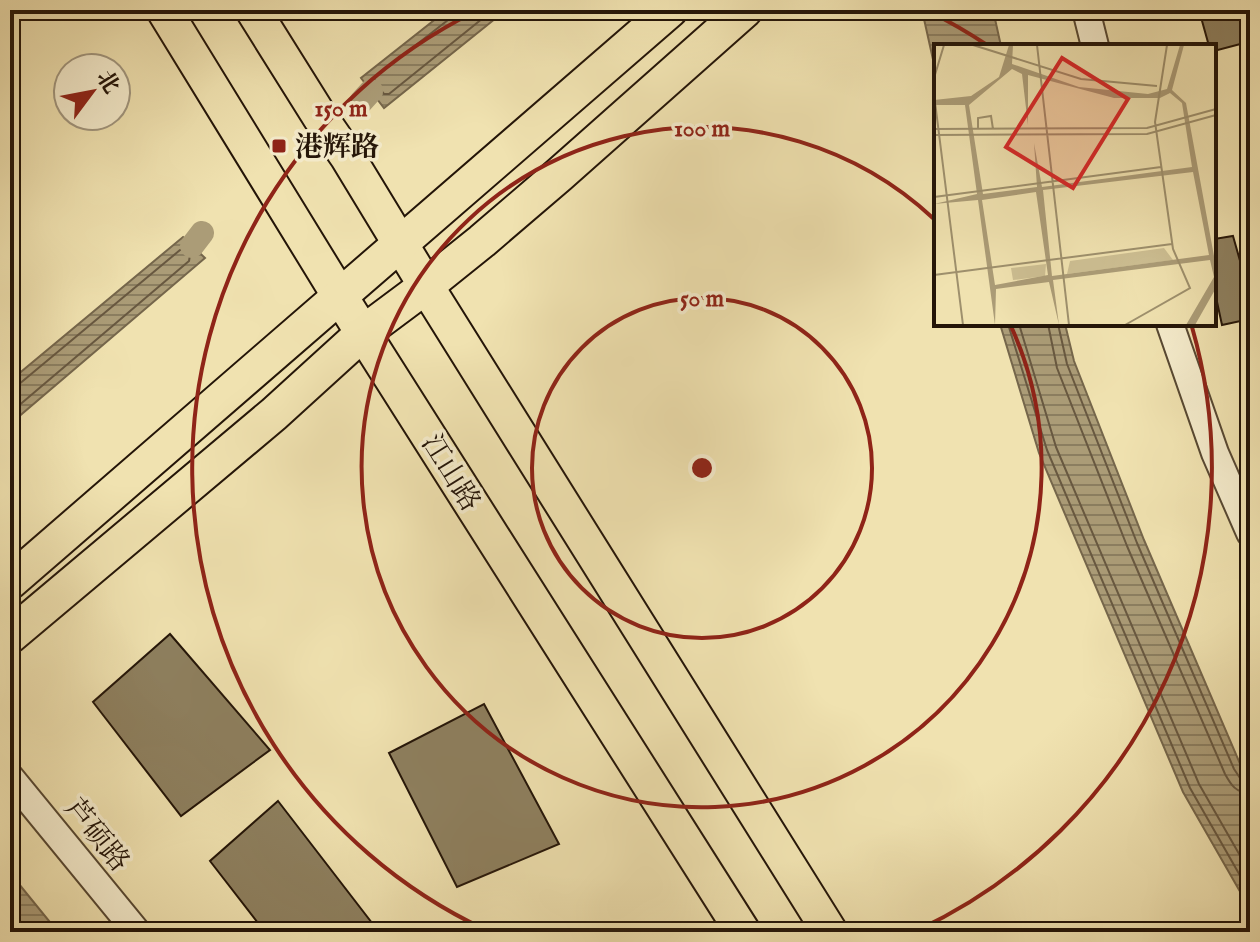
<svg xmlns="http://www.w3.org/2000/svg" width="1260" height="942" font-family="'IM FELL English','Noto Serif SC',serif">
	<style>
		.water { fill: url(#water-rules); stroke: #75664b; stroke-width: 2 }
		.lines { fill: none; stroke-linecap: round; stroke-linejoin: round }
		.shore { stroke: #685840; stroke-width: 2 }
		.canal { stroke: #ab9c77; stroke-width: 24 }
		.building { fill: #8e805f; stroke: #241508; stroke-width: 2 }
		.minor-casing { stroke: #574832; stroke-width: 30 }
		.major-casing { stroke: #241508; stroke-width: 38 }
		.minor { stroke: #f5eccc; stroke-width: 26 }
		.major { stroke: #f0e2b0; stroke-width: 34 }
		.ring { fill: none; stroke: #8f2418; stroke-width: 4 }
		.poi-dot { fill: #8f2418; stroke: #f5eccc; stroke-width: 3 }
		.labels { text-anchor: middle; stroke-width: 7; stroke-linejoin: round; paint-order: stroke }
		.poi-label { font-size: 28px; font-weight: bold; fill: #241508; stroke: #f5eccc; text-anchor: start }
		.street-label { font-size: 28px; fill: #241508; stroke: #f5eccc }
		.inset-road { fill: none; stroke: #9e906d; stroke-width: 2 }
		.view { fill: #d62828; fill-opacity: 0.15; stroke: #d62828; stroke-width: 4 }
		.inset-edge { fill: none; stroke: #241508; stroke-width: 4 }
		.centre { fill: #8f2418; stroke: #f5eccc; stroke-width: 4 }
		.ring-label { font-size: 24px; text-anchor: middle; font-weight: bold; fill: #8f2418; stroke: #f5eccc; stroke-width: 7; stroke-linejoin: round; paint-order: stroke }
	</style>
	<defs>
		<pattern id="water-rules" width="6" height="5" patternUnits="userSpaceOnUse" patternTransform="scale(2)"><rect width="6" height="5" fill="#ab9c77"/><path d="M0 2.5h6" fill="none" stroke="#8b7e60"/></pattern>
	</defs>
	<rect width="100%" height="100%" fill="#f0e2b0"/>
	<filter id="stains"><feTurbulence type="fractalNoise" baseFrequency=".0025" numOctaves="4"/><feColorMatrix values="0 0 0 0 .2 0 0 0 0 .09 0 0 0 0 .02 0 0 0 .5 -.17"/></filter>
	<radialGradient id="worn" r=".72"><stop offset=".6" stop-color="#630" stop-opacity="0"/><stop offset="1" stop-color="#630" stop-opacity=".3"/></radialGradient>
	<!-- water -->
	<g class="water">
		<path d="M447 10H506L384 108 361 78Z"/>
		<path d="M922 10H993L1001 46H936V73Z"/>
		<path d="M183 237 205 258 10 424V381Z"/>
		<path d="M1000 324H1065L1074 361 1144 540 1241 766 1250 781V909L1183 792 1039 453Z"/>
		<path d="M10 873 58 932H14L10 927Z"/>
	</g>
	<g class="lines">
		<!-- shore -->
		<g class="shore">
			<path d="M451 10 448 20 375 77 374 82 384 94H389L493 10"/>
			<path d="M1008 324 1047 450 1190 788 1250 893"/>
			<path d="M1019 324 1056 447 1199 784 1250 873"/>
			<path d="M1048 324 1057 368 1127 546 1225 774C1231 785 1236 793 1250 793"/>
			<path d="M1058 324 1067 364 1137 543 1234 769 1242 781 1250 783"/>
			<path d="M10 387 18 385 180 250H184L190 255 189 261 10 413"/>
		</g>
		<!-- canal -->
		<g class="canal">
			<path d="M361 102 371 91"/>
			<path d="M192 246 202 233"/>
		</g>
	</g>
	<!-- building -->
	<g class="building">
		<path d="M1199 10H1240L1248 42 1214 51V46H1209Z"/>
		<path d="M1233 236 1250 296V319L1222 325 1214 288V239Z"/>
		<path d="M170 634 270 750 181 816 93 702Z"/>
		<path d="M484 704 559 844 457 887 389 753Z"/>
		<path d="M278 801 372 923 359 932H265L210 861Z"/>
	</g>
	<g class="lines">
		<!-- minor casing -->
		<g class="minor-casing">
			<g id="minor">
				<path d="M1086 10 1095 46"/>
				<path d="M1170 324 1215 453 1250 533"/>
				<path d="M10 777 137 932"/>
			</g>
		</g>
		<!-- major casing -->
		<g class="major-casing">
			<g id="major">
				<path d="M164 10 339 295 743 932"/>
				<path d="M253 10 320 117 347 156 426 286 830 932"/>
				<path d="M10 582 670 10"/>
				<path d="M10 636 274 414 363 333 426 286 482 241 559 175 745 10"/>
			</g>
		</g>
		<!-- minor -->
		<use href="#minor" class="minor"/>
		<!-- major -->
		<use href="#major" class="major"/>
	</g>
	<!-- distance rings -->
	<g class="ring">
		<circle cx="702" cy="468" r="170"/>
		<path d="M1010 324A340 340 0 1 1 934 219"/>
		<path d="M486 930A510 510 0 0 1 474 12M930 12A510 510 0 0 1 987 45M1192 327A510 510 0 0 1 918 930"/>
	</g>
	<!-- markers -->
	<rect class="poi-dot" x="271" y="138" width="16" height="16" rx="4"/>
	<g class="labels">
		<!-- poi labels -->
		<g class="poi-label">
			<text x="295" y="156">港辉路</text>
		</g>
		<!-- street labels -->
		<g class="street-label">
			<text transform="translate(452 472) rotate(58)" y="10">江山路</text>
			<text transform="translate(98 834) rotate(51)" y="10">芦硕路</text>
		</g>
	</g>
	<!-- overview -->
	<g transform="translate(934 44)">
		<rect width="282" height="282" fill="#f0e2b0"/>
		<path d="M230 204 239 216 133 230 136 217ZM112 220 111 232 79 236 77 224Z" fill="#cdbf93"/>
		<path d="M75 1H79L78 20 145 43 214 50 233 45 246 1H250L238 46 252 59 282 223V244L261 281H252L280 233 276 216 119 236 125 281 115 238 62 245 61 281 44 156 0 160 43 150 31 61H0V56L37 52 65 33ZM78 25 88 30 94 81V31L180 54H226L236 49 248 59 258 123 108 143 100 99 103 143 49 150 35 61ZM259 128 275 211 118 232 109 146ZM102 148 114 231 61 241 48 156Z" fill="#ab9c77" fill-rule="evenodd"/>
		<path class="inset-road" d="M39 1 147 35 223 42M103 1 135 281M0 34 10 1M0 50 29 281M0 85 213 84 282 65M44 85V74L57 72 59 85M0 91 213 90 282 71M0 153 227 123M0 231 238 200M191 281 256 244 239 205 221 78 233 1"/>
		<path class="view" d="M128 14 194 55 139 144 72 103Z"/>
		<rect width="282" height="282" class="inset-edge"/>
	</g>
	<circle cx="702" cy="468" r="12" class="centre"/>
	<g class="ring-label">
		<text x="341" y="116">150 m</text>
		<text x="702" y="136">100 m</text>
		<text x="702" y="306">50 m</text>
	</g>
	<!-- margin -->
	<rect width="1260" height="942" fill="none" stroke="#f0e2b0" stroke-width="40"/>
	<rect x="12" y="12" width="1236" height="918" fill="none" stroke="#241508" stroke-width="4"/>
	<rect x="20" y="20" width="1220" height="902" fill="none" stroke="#241508" stroke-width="2"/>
	<!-- north arrow -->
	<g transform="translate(92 92) rotate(58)"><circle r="38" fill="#f5eccc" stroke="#a1967e" stroke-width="2"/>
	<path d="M0-6L14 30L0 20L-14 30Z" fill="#8f2418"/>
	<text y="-12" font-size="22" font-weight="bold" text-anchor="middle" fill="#241508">北</text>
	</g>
	<rect width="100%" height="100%" filter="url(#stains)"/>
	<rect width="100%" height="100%" fill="url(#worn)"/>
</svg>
